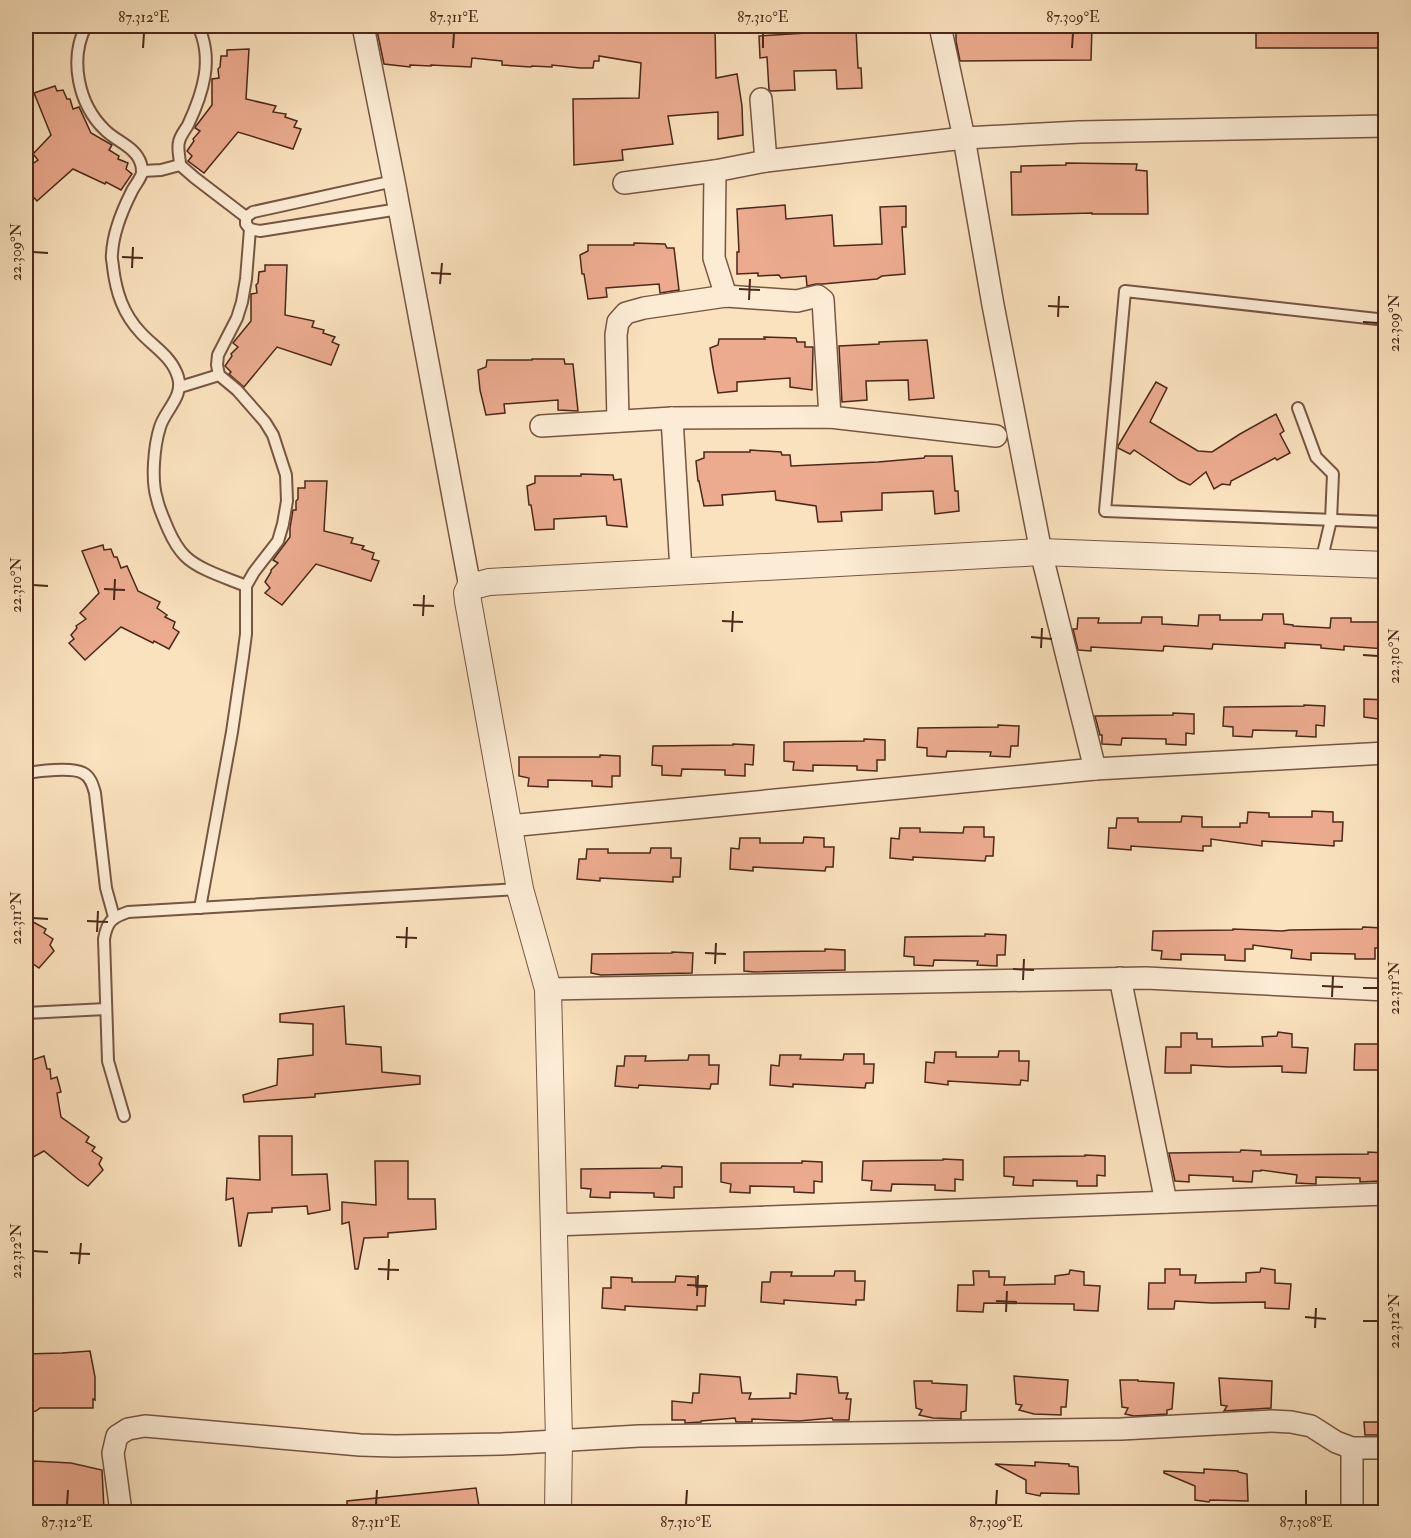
<svg xmlns="http://www.w3.org/2000/svg" width="1411" height="1538" font-family="'IM FELL Double Pica',serif">
	<style>
		.building { fill: #ecab8f; stroke: #4b2819; stroke-width: 1.5 }
		.lines { fill: none; stroke-linecap: round; stroke-linejoin: round }
		.service-casing { stroke: #775642; stroke-width: 14 }
		.minor-casing { stroke: #775642; stroke-width: 24 }
		.tertiary-casing { stroke: #775642; stroke-width: 28 }
		.service { stroke: #fcecd5; stroke-width: 10 }
		.minor { stroke: #fcecd5; stroke-width: 21 }
		.tertiary { stroke: #fcecd5; stroke-width: 26 }
		.ticks { fill: none; stroke: #4b2819; stroke-width: 2 }
		.neatline { fill: none; stroke: #4b2819; stroke-width: 2 }
		.ticks-label { font-size: 15px; text-anchor: middle; fill: #4b2819 }
	</style>
	<rect width="100%" height="100%" fill="#fae2be"/>
	<filter id="stains"><feTurbulence type="fractalNoise" baseFrequency=".00333" numOctaves="4"/><feColorMatrix values="0 0 0 0 .2 0 0 0 0 .09 0 0 0 0 .02 0 0 0 .5 -.17"/></filter>
	<radialGradient id="worn" r=".72"><stop offset=".6" stop-color="#630" stop-opacity="0"/><stop offset="1" stop-color="#630" stop-opacity=".3"/></radialGradient>
	<!-- building -->
	<g class="building">
		<path d="M376 26H715L716 78 737 74 742 106 743 135 718 139V112L668 116 673 144 622 150 623 160 574 165 573 99 639 98 641 63 599 56V61H594L593 68H580L552 65V67L532 66 531 67 502 65V61L472 58 471 67 431 65V66L410 65V67L384 64Z"/>
		<path d="M956 26H1092L1091 60 960 61 956 41Z"/>
		<rect x="1256" y="26" width="130" height="22"/>
		<path d="M856 30 858 68H861L862 88 837 89 836 70 794 71 795 90 771 91 769 90 767 57 760 58 759 36Z"/>
		<path d="M249 49 246 99 276 106 273 112 286 114 285 117 297 121 294 127 301 129 293 149 238 132 204 173 188 161 192 156 187 151 194 141 193 139 200 131 195 128 196 126 212 105V79L219 78 218 69 220 67 221 56H227V50Z"/>
		<path d="M55 86 57 91 63 90 67 99H70L73 109 79 107 91 133 112 145 109 150 119 156 118 159 128 163 126 169 132 174 121 190 106 182 105 184 73 169 37 201 26 189V173L29 170 28 167 38 160 33 154 51 135 34 93Z"/>
		<path d="M1066 163 1137 164 1136 170 1147 171 1148 214H1092V213L1012 215 1011 172H1021V166L1066 165Z"/>
		<path d="M785 205 786 219 832 215 834 246 882 244 880 207 906 206V227H902L905 274 882 276 877 279 823 284H816L807 286 806 276 781 278 779 275 758 276V273L737 274V252H739L737 209Z"/>
		<path d="M634 243 665 244 667 248H674L679 290 660 293 659 284 606 288 607 297 588 299 584 274H582L580 255 588 251V245H634Z"/>
		<path d="M265 265H287L285 315 314 321 312 327 324 330 323 333 335 337 332 342 339 345 331 365 277 347 244 387 229 374 231 372 225 366 232 356 231 354 238 347 233 343 251 321V294L257 293 256 285 258 283 259 272 265 271Z"/>
		<path d="M764 337 796 338 797 342H805V347H813L812 390 790 387V378L737 382V391L718 393 713 368 710 348 718 345 719 339H765Z"/>
		<path d="M927 340 934 398 909 400 908 380 866 381 867 400 842 402 839 346 879 344V342Z"/>
		<path d="M532 359H564L565 364H573L578 411 558 410V400L504 404 505 413 486 415 480 390 478 370 486 367 487 360H532Z"/>
		<path d="M1156 382 1167 388 1150 422 1198 451 1212 452 1240 434 1276 414 1284 431 1280 434 1290 453 1277 460 1275 458 1231 481 1230 485 1222 484 1214 489 1206 472 1190 485 1179 480 1134 450 1130 454 1118 448V446Z"/>
		<path d="M750 450 781 452 782 455H790L791 466 878 462 924 458 925 456H952L955 491H958L959 511 935 514 933 491 882 493V510L841 512 842 521 818 522 816 506 776 500 775 491 722 495 723 505 704 506 699 481H698L696 461 704 458V452H750Z"/>
		<path d="M581 474 613 475 614 480 621 479 627 527 607 525 606 516 554 519V529L535 530 531 505H529L527 486 535 483V476H581Z"/>
		<path d="M305 481H327L324 531 353 538 351 543 364 546 362 549 374 553 372 559 379 561 371 581 316 564 282 605 265 593 270 588 265 582 271 572V570L278 563 273 560 290 537V528L293 510H296V501L298 499V488H305Z"/>
		<path d="M103 545 104 550 111 549 114 557H117L121 568 127 566 138 591 160 602 157 608 167 615 165 617 175 622 173 628 179 632 169 649 154 641 153 643 121 627 85 660 69 643 74 639 71 635 77 628 76 626 86 619 80 613 99 593 82 551Z"/>
		<path d="M1263 614H1283L1284 624 1293 625V626L1330 628 1331 618H1351V622H1386V649L1344 646V650L1321 648V645L1285 643V648L1213 644 1212 649 1164 646 1163 651 1091 647V651L1078 650 1073 629H1077L1078 618H1099L1098 623H1141L1142 617H1162V624L1198 626 1199 615H1220V620H1262Z"/>
		<path d="M1364 699 1386 700V720L1364 717Z"/>
		<path d="M1304 705 1325 706 1324 726 1316 725V737L1296 736 1297 731 1253 730 1252 737 1233 736V727L1223 726 1224 707 1304 706Z"/>
		<path d="M1173 713 1194 714V734L1186 733V745L1166 744V739L1122 738 1121 745 1102 744V735H1100L1095 716 1173 715Z"/>
		<path d="M998 725 1019 726 1018 746H1011L1010 757 990 756 991 752 947 751 946 757 927 756V748L917 747 918 728 998 727Z"/>
		<path d="M864 739 885 740V760H877V771L857 770V766L813 765V771L793 770 794 762 784 761V742L864 741Z"/>
		<path d="M733 744 754 745 753 765 745 764V776L725 775V770L682 769 681 776 662 775V766L652 765 653 746 733 745Z"/>
		<path d="M600 755 620 756V776H612V787L592 786V781L548 780V787L528 786 529 778 519 776V757H600Z"/>
		<path d="M1312 811 1333 812V822H1343L1342 841H1334V846L1262 841V846L1211 839V846H1203V851L1131 846V850L1108 848 1109 828H1116L1117 818H1138V822H1181L1182 816 1202 817V827H1240V823H1247L1248 812 1269 813V817H1312Z"/>
		<path d="M964 827H984V837H994L993 856H986L985 861 913 857V860L890 858 891 838 899 839 900 828H920V832L963 833Z"/>
		<path d="M804 837 824 838V847H834L833 867H826L825 871 753 867V871L730 869 731 848 739 849 740 838H760V843H803Z"/>
		<path d="M651 848H671V858H681L680 877H673V882L600 878V881L577 879 579 859H586L587 849H608V853H650Z"/>
		<path d="M26 918 46 929 44 933 53 939 50 945 54 951 39 968 26 959Z"/>
		<path d="M1363 927 1383 928V948H1375V959H1355V954L1311 953V960L1291 958 1292 950 1253 945V949H1245V961L1225 960V955L1181 954V960L1161 959 1162 951 1152 950 1153 931 1233 930V929L1282 931 1290 930 1362 929Z"/>
		<path d="M985 934 1006 935 1005 955H997V966L977 965 978 961 934 960 933 966 914 965V957L904 956 905 937 985 936Z"/>
		<path d="M825 949 845 950V970L754 972 744 971V952L825 951Z"/>
		<path d="M672 952 693 953 692 973 601 975 591 973 592 954 672 953Z"/>
		<path d="M344 1006 346 1044 381 1047 382 1072 420 1076V1084L315 1094V1097L244 1102 243 1095 277 1085 278 1059 313 1055V1024L280 1022V1014Z"/>
		<path d="M1278 1032 1292 1034V1047L1308 1048 1306 1073 1282 1072V1066L1229 1067 1191 1065V1073H1165L1166 1047H1181V1033H1197V1039H1212V1047L1263 1046 1262 1037 1277 1036Z"/>
		<path d="M1355 1044H1386V1062H1381L1380 1070H1354Z"/>
		<path d="M999 1051H1019V1061H1029L1028 1081 1021 1080 1020 1085 948 1081V1085L925 1082 926 1062 934 1063 935 1052H956V1057H998Z"/>
		<path d="M844 1054H864V1064H874L873 1083H866L865 1088 793 1084V1087L770 1085 771 1065 779 1066 780 1055H801L800 1059 843 1060Z"/>
		<path d="M689 1055H709V1065H719L718 1084H711L710 1089 639 1085 638 1088 615 1086 617 1066H624L625 1056H646L645 1061 688 1060Z"/>
		<path d="M44 1056 47 1069H50L51 1079 57 1077 61 1092 57 1093 61 1117 89 1137 86 1142 95 1147 92 1151 102 1158 99 1164 103 1170 88 1186 79 1180 44 1151 26 1161V1122L28 1118 26 1106V1062Z"/>
		<path d="M259 1136H292V1175L327 1174 330 1210 308 1214 307 1206 272 1208V1212L248 1213 241 1246H239L233 1198 226 1200 227 1178 260 1180Z"/>
		<path d="M1241 1150 1261 1151V1155L1368 1154V1152L1386 1153V1173H1380V1181L1360 1182V1178L1316 1177V1184L1296 1183 1297 1175 1261 1170V1171H1253L1252 1182 1233 1181V1177L1189 1175V1182L1175 1181 1169 1153 1240 1152Z"/>
		<path d="M1085 1155 1105 1156V1176L1097 1175V1186H1077V1181L1033 1180V1186L1013 1185 1014 1177 1004 1176V1157L1085 1156Z"/>
		<path d="M943 1159 963 1160V1180L955 1179V1191L935 1190V1185L892 1184 891 1191 871 1190 872 1181 862 1180 863 1161 943 1160Z"/>
		<path d="M375 1161H408V1199H435L436 1229 388 1233V1237L364 1238 358 1269H355L349 1222 342 1224V1202L376 1205Z"/>
		<path d="M802 1161 822 1162V1182L814 1181V1193L794 1192V1187L750 1186V1193L730 1192 731 1184 721 1182V1163H802Z"/>
		<path d="M662 1166 682 1167V1187H674V1198L654 1197V1193L610 1192V1198L590 1197 591 1189 581 1188V1169L661 1168Z"/>
		<path d="M1261 1268 1275 1270V1283L1291 1284 1289 1309 1265 1308V1302L1212 1303 1175 1301 1174 1309H1148L1149 1283H1165V1269H1180V1275H1196L1195 1283 1246 1282V1273L1260 1272Z"/>
		<path d="M1070 1270 1084 1272V1285L1100 1286 1098 1311 1074 1310V1304L984 1303 983 1312 957 1311 958 1285H974L973 1271H989V1277H1005L1004 1285 1055 1284V1276L1069 1274Z"/>
		<path d="M835 1271H855V1281H865L864 1300H856V1305L784 1300V1304L761 1302 762 1282H770L771 1272H792L791 1276H834Z"/>
		<path d="M676 1276 696 1277V1287H706L705 1306H697V1310L625 1306V1310L602 1308 603 1288H611V1277L632 1278V1282H675Z"/>
		<path d="M90 1351 95 1377V1400L93 1399V1408H40L36 1411 26 1412V1354L62 1353Z"/>
		<path d="M700 1374 740 1377 742 1393H751L749 1399 790 1398V1393L796 1394 797 1374 837 1377 839 1393H848L846 1399H851L849 1420H833L832 1418 799 1421 752 1419V1422H736L735 1418 701 1421V1422L685 1423V1420H672V1401L692 1403 693 1393H699Z"/>
		<path d="M1014 1376 1068 1380 1066 1407H1061V1415L1034 1414 1019 1410 1022 1405 1016 1404Z"/>
		<path d="M1219 1378 1272 1381 1271 1408 1224 1411 1227 1406 1221 1405Z"/>
		<path d="M1120 1380H1138V1381L1174 1383 1172 1409 1167 1410V1414L1134 1416 1125 1414 1128 1408 1122 1407Z"/>
		<path d="M914 1381H932V1383L967 1385 966 1411 961 1412V1419L933 1418 919 1415 922 1410 916 1408Z"/>
		<path d="M1364 1422H1386V1435H1365Z"/>
		<path d="M34 1461 71 1463 102 1470 104 1509H102V1512H26V1465L33 1464Z"/>
		<path d="M1035 1462 1069 1464V1466L1078 1467 1079 1494 1041 1493 1040 1496 1026 1493V1480L995 1464 1035 1466Z"/>
		<path d="M1204 1469 1238 1471V1472L1247 1474 1248 1501 1210 1500 1209 1502 1195 1500V1486L1164 1473V1471L1204 1473Z"/>
		<path d="M476 1488 480 1512H347V1501Z"/>
	</g>
	<g class="lines">
		<!-- service casing -->
		<g class="service-casing">
			<g id="service">
				<path d="M86 26C69 59 78 104 105 130 117 142 136 147 141 164 142 167 142 170 142 173 140 180 134 186 131 193 122 211 113 233 112 254 111 258 113 263 113 267 116 292 123 314 141 333 154 347 172 357 178 377 184 397 165 410 160 427 154 446 151 480 157 499 159 509 164 519 168 529 172 538 178 549 185 556 199 570 227 578 246 586"/>
				<path d="M198 26C214 59 203 93 188 125 185 130 180 136 179 142 177 148 180 158 180 165L195 178 246 217"/>
				<path d="M143 171 161 170 180 165"/>
				<path d="M394 181 253 212 246 217V224L250 229 260 231 399 209"/>
				<path d="M1386 320 1125 291 1105 511 1386 522"/>
				<path d="M180 387 219 375"/>
				<path d="M1298 408 1316 457 1333 474 1331 520 1321 562"/>
				<path d="M26 773C39 771 72 767 83 773 91 777 93 786 95 793L106 888 114 917"/>
				<path d="M200 908 232 732 243 657 246 634V586L254 572 278 541 283 524 287 501 286 475 273 435 265 422 237 390 219 375 217 365 218 355 237 318 242 302 246 279 250 229"/>
				<path d="M26 1013 106 1009"/>
				<path d="M124 1116 108 1061 104 939C107 922 111 918 128 912L520 889"/>
			</g>
		</g>
		<!-- minor casing -->
		<g class="minor-casing">
			<g id="minor">
				<path d="M363 26 394 181 470 587"/>
				<path d="M940 26 964 138 993 305 1041 552 1095 769"/>
				<path d="M761 99 766 161"/>
				<path d="M715 171 714 258 726 296"/>
				<path d="M624 183 715 171 766 161 964 138 1080 132 1386 126"/>
				<path d="M672 418 681 571"/>
				<path d="M618 421 616 335 618 322 626 313 644 308 726 296 797 301 818 296 823 300 830 417"/>
				<path d="M541 426 672 418 830 417 996 436"/>
				<path d="M509 826 1095 769 1386 753"/>
				<path d="M1120 978 1166 1202"/>
				<path d="M548 989 1146 978 1386 990"/>
				<path d="M553 1225 1386 1194"/>
				<path d="M121 1512 113 1453 117 1436 128 1429 145 1426 360 1445 395 1446 502 1444 639 1436 1121 1429 1272 1421 1291 1422 1311 1426 1336 1442 1352 1448H1386"/>
				<path d="M1352 1512V1448"/>
			</g>
		</g>
		<!-- tertiary casing -->
		<g class="tertiary-casing">
			<path id="tertiary" d="M558 1512 559 1440 548 989 520 889 468 601 467 593 470 587 489 582 1041 552 1386 565"/>
		</g>
		<!-- service -->
		<use href="#service" class="service"/>
		<!-- minor -->
		<use href="#minor" class="minor"/>
		<!-- tertiary -->
		<use href="#tertiary" class="tertiary"/>
	</g>
	<!-- ticks -->
	<path class="ticks" d="M143 48 144 33M453 48 454 33M763 48V33M1072 48 1073 33M33 252 48 253M122 257 143 258M132 268 133 247M431 273 451 274M440 284 442 263M739 289 760 290M749 300 750 279M1048 306 1069 307M1058 317 1059 296M1363 322 1378 323M33 585 48 586M104 589 125 590M114 600 115 579M413 605 434 606M423 616 424 595M722 621 743 622M732 632 733 611M1031 637 1052 639M1041 648 1042 628M1363 655 1378 656M33 918 48 919M87 921 108 922M97 932 98 911M396 937 417 938M406 948 407 927M705 953 726 954M715 964 716 943M1013 969 1034 970M1023 980 1024 959M1322 986 1343 987M1363 988H1378M1332 997 1333 976M33 1251 48 1252M70 1253 90 1254M79 1264 81 1243M378 1269 399 1270M388 1280 389 1259M687 1285 708 1286M697 1296 698 1275M996 1301 1017 1302M1006 1312 1007 1291M1305 1317 1326 1319M1363 1321H1378M1315 1328 1316 1308M67 1505 68 1490M376 1505 377 1490M686 1505 687 1490M996 1505 997 1490M1306 1505V1490"/>
	<!-- margin -->
	<rect width="1411" height="1538" fill="none" stroke="#fae2be" stroke-width="66"/>
	<rect x="33" y="33" width="1345" height="1472" class="neatline"/>
	<g class="ticks-label">
		<text x="144" y="22">87.312°E</text>
		<text x="454" y="22">87.311°E</text>
		<text x="763" y="22">87.310°E</text>
		<text x="1073" y="22">87.309°E</text>
		<text transform="translate(16 252) rotate(-90)" y="5">22.309°N</text>
		<text transform="translate(1394 323) rotate(-90)" y="5">22.309°N</text>
		<text transform="translate(16 585) rotate(-90)" y="5">22.310°N</text>
		<text transform="translate(1394 656) rotate(-90)" y="5">22.310°N</text>
		<text transform="translate(16 918) rotate(-90)" y="5">22.311°N</text>
		<text transform="translate(1394 988) rotate(-90)" y="5">22.311°N</text>
		<text transform="translate(16 1251) rotate(-90)" y="5">22.312°N</text>
		<text transform="translate(1394 1321) rotate(-90)" y="5">22.312°N</text>
		<text x="67" y="1527">87.312°E</text>
		<text x="376" y="1527">87.311°E</text>
		<text x="686" y="1527">87.310°E</text>
		<text x="996" y="1527">87.309°E</text>
		<text x="1306" y="1527">87.308°E</text>
	</g>
	<rect width="100%" height="100%" filter="url(#stains)"/>
	<rect width="100%" height="100%" fill="url(#worn)"/>
</svg>
